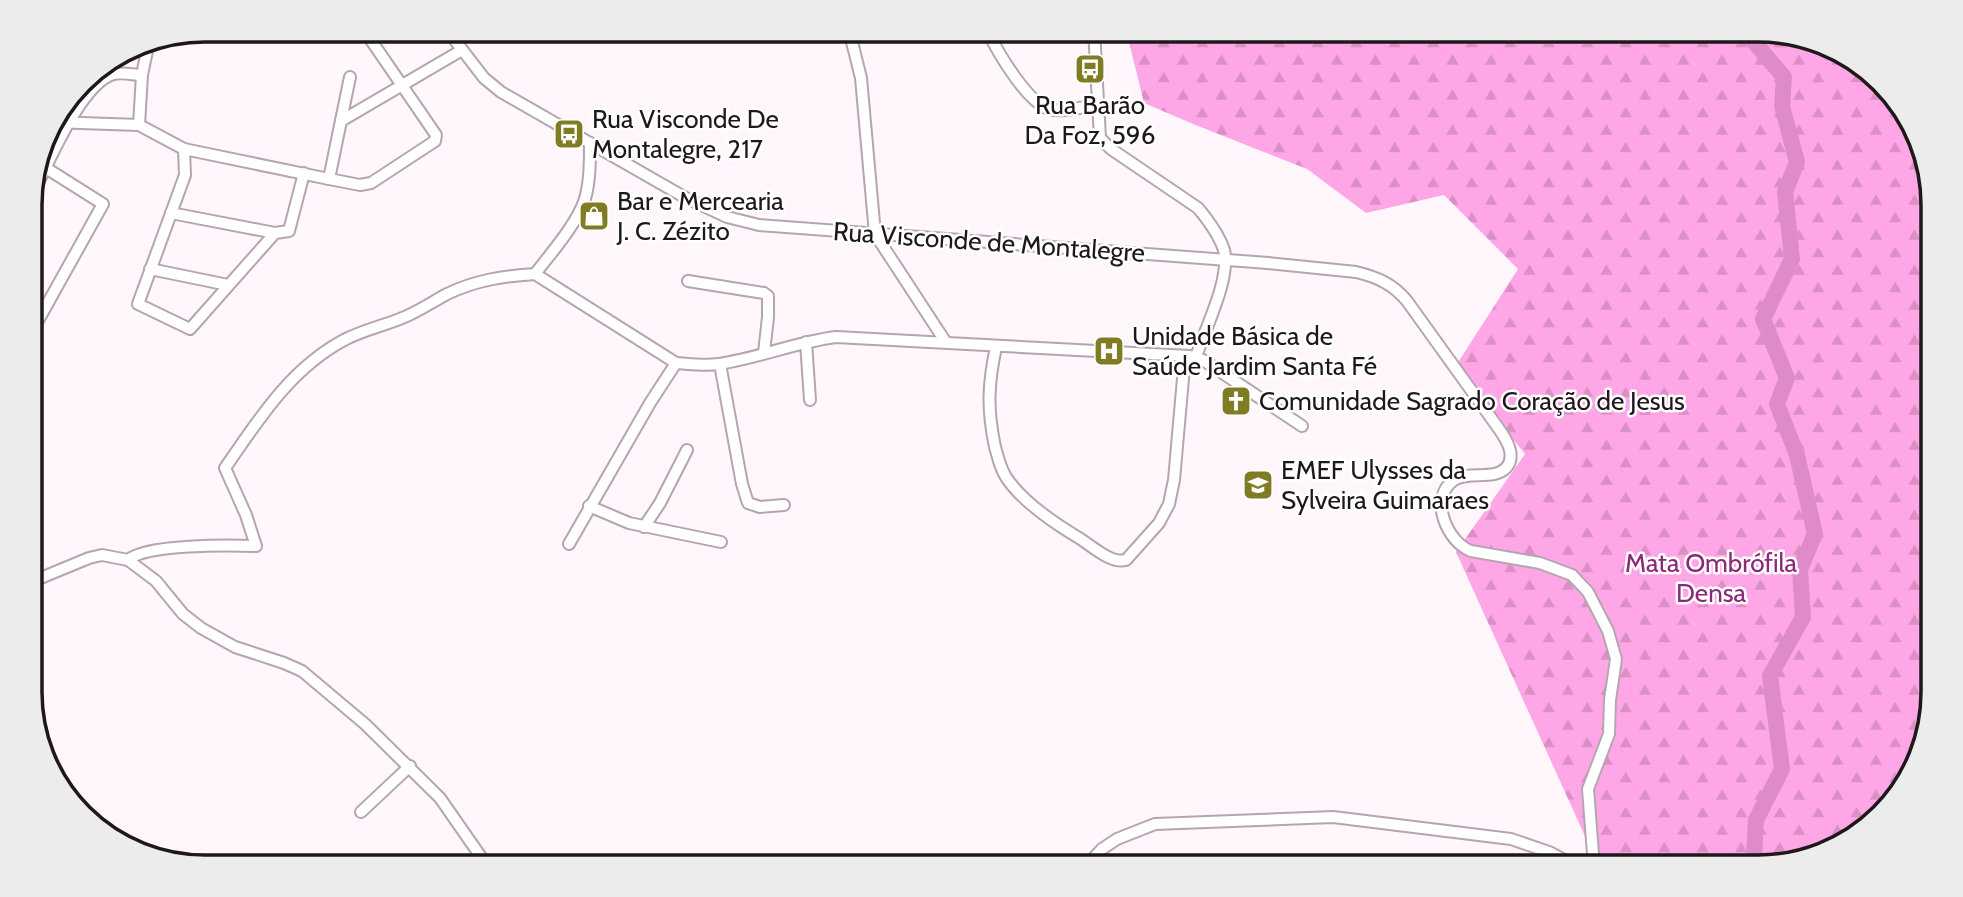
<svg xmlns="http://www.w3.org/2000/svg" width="1963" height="897" font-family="Cabin,sans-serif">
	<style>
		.forest { fill: url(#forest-firs) }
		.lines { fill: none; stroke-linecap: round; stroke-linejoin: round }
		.river { stroke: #e08bc9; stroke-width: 16 }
		.minor-casing { stroke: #b6a5b1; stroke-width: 14 }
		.minor { stroke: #fff; stroke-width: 10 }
		.labels { text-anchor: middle; stroke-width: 5; stroke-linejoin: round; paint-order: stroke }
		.poi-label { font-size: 26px; fill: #1e171c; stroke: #fff; text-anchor: start }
		.street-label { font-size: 26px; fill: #1e171c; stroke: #fff }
		.park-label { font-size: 26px; fill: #8b2977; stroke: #fff }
		.rim { fill: none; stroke: #1e171c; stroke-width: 3.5 }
	</style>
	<defs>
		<pattern id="forest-firs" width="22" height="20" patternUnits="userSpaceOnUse" patternTransform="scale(1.75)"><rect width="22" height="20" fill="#ffa7e6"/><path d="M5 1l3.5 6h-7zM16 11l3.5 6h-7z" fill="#da8fc5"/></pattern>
	</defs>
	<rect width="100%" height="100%" fill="#fff7fc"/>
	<!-- forest -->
	<path class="forest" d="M1126 30H1758L1826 43 1897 98 1932 182 1933 693 1920 760 1856 838 1769 867H1599L1456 552 1525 454 1455 367 1518 269 1444 195 1366 213 1307 169 1193 124 1144 103Z"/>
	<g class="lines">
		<!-- river -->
		<path class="river" d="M1744 30 1784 77 1782 106 1797 162 1785 192 1792 259 1763 319 1787 378 1777 404 1797 455 1815 534 1800 569 1803 617 1770 676 1782 769 1756 820 1754 856 1767 867"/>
		<!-- minor casing -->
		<g class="minor-casing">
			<g id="minor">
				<path d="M447 30 484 78 501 92 686 198 727 217 759 225 1268 263 1356 272C1377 277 1393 284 1407 301L1499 429C1506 439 1517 456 1506 468 1493 481 1469 470 1454 480 1428 498 1447 542 1471 551L1540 563 1572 575 1588 592 1608 631 1616 659 1610 700 1609 734 1588 789 1594 867"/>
				<path d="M849 30 861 78 875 234 945 341"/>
				<path d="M987 30C997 51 1029 107 1053 110 1067 112 1084 106 1098 105"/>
				<path d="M1094 30 1100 138 1111 149 1198 208C1208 220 1219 235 1224 250 1231 279 1205 328 1196 357"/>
				<path d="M350 77 329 179 360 185 371 183 435 141 436 135 364 30"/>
				<path d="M341 121 462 50"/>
				<path d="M52 122 139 125 184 149"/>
				<path d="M139 125 142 75 149 41"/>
				<path d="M304 173 289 231 275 233 190 329 138 304 185 175 184 149 329 179"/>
				<path d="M30 200C46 169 80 83 114 74 122 72 134 75 142 75"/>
				<path d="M171 213 275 233"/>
				<path d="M150 269 228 285"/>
				<path d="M535 274 676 363C691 364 705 366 719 364 759 358 796 342 836 337L1190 356 1203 360 1302 426"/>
				<path d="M688 281 764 293 768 296V317L764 353"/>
				<path d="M30 335 103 204 46 168"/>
				<path d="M806 342 810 400"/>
				<path d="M996 347C988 384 987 409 995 447 998 457 1000 468 1006 477 1022 502 1054 523 1079 538 1092 546 1111 564 1126 560L1159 523 1169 504 1174 480 1185 356"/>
				<path d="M720 364 742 484 748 503 760 507 784 505"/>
				<path d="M589 506 629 523 721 542"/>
				<path d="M644 527 660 503 687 450"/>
				<path d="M569 544 650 403 676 363"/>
				<path d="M128 560C146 544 229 545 256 546L246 515 225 468C259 419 290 369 344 340 365 329 388 325 409 315 422 309 434 301 447 294 476 280 504 276 535 274 551 253 577 224 585 199 590 181 590 162 590 143"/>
				<path d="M31 582 89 558 102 555 128 560 156 581 183 614 201 628 235 647 284 663 302 671 365 724 440 798 488 867"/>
				<path d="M361 812 410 766"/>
				<path d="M1085 867 1102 849 1117 839 1155 824 1333 817 1511 839 1549 852 1577 867"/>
			</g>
		</g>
		<!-- minor -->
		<use href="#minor" class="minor"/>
	</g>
	<!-- icons -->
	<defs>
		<g id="bus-square" transform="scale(1.575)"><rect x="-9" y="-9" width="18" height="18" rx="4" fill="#807c24" stroke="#fff"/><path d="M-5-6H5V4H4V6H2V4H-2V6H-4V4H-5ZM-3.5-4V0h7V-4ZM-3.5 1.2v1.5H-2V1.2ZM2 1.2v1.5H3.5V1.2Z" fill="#fff"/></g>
		<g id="shop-square" transform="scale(1.575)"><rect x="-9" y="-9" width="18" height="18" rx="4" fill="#807c24" stroke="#fff"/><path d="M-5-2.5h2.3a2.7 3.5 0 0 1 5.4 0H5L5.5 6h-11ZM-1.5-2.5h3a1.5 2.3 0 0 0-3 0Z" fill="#fff"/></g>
		<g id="hospital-square" transform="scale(1.575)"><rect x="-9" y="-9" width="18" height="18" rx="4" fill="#807c24" stroke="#fff"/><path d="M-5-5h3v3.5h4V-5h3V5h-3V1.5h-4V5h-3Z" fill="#fff"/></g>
		<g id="church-square" transform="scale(1.575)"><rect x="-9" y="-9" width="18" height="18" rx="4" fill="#807c24" stroke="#fff"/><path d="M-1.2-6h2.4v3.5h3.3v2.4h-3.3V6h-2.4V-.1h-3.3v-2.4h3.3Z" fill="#fff"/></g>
		<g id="school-square" transform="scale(1.575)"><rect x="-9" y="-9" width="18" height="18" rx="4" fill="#807c24" stroke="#fff"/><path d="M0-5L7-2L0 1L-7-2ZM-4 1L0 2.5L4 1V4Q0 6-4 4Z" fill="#fff"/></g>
	</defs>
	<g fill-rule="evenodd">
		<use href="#bus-square" x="1090" y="69"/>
		<use href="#bus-square" x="569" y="134"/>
		<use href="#shop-square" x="594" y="216"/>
		<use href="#hospital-square" x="1109" y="351"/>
		<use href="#church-square" x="1236" y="401"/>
		<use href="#school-square" x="1258" y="485"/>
	</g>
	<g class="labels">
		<!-- poi labels -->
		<g class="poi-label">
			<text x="1090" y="114" text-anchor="middle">Rua Barão<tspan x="1090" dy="30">Da Foz, 596</tspan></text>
			<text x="592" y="128">Rua Visconde De<tspan x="592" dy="30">Montalegre, 217</tspan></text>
			<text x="617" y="210">Bar e Mercearia<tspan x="617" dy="30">J. C. Zézito</tspan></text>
			<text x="1132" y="345">Unidade Básica de<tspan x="1132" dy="30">Saúde Jardim Santa Fé</tspan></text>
			<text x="1259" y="410">Comunidade Sagrado Coração de Jesus</text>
			<text x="1281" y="479">EMEF Ulysses da<tspan x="1281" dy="30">Sylveira Guimaraes</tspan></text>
		</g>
		<!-- street labels -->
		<g class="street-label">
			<text transform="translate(989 242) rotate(4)" y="9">Rua Visconde de Montalegre</text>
		</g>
		<!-- park labels -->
		<g class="park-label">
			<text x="1711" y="572">Mata Ombrófila<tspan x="1711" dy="30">Densa</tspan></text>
		</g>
	</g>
	<!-- crop -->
	<path d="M0 0H1963V897H0ZM205 42H1758A163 163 0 0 1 1921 205V692A163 163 0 0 1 1758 855H205A163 163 0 0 1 42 692V205A163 163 0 0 1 205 42Z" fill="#edeced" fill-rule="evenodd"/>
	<path class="rim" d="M205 42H1758A163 163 0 0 1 1921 205V692A163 163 0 0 1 1758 855H205A163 163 0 0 1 42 692V205A163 163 0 0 1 205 42Z"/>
</svg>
